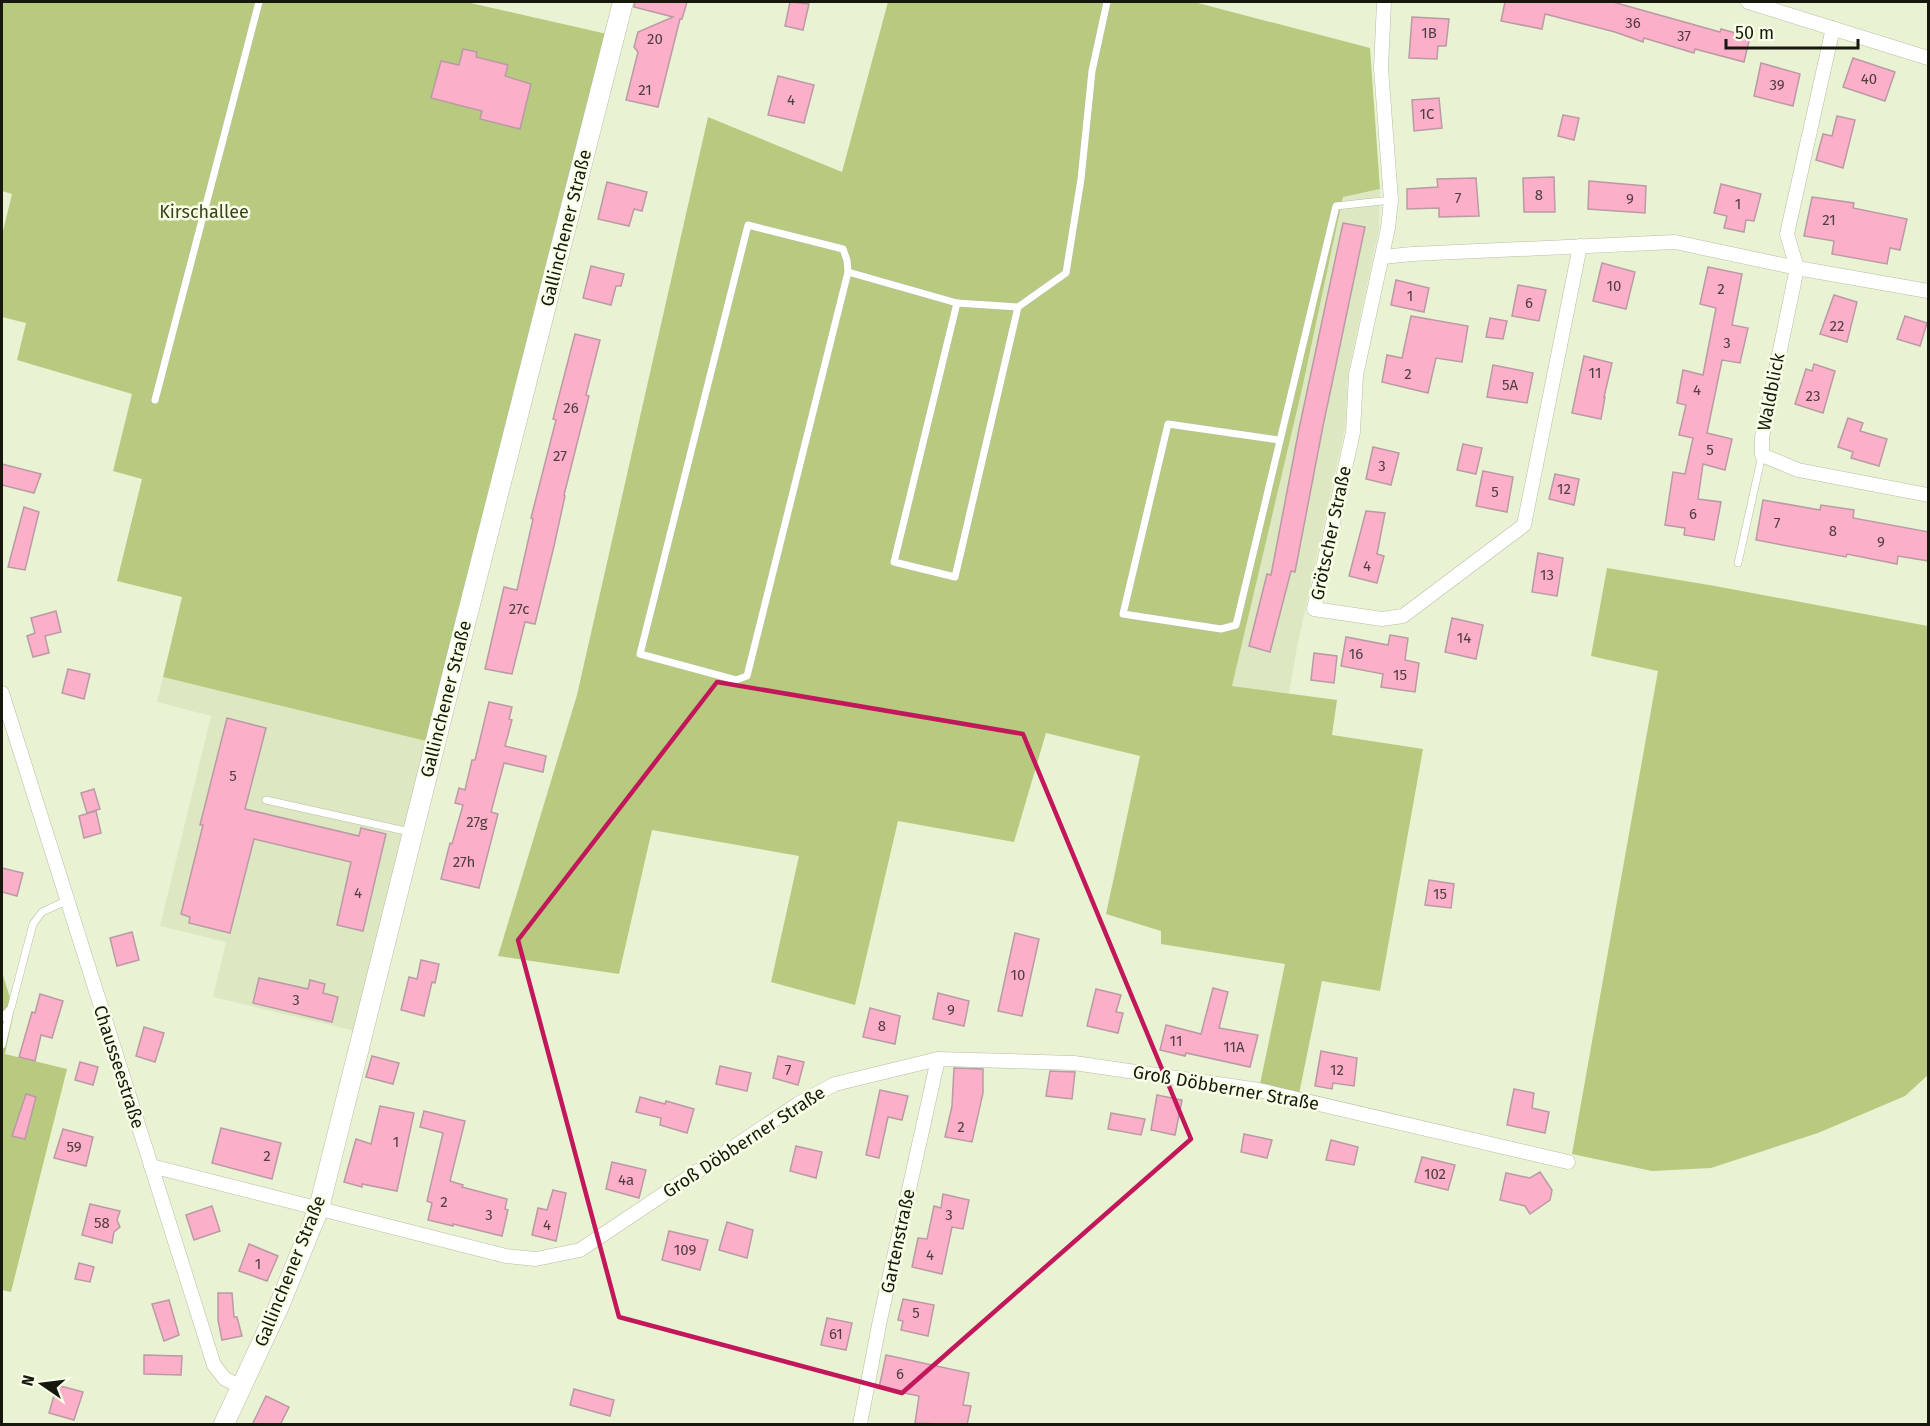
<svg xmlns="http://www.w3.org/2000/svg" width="1930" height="1426" font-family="'Fira Sans',sans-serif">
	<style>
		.built { fill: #dde8c3 }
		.green { fill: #b7ca7f }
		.building { fill: #fbafc9; stroke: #ba9aa4; stroke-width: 1.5 }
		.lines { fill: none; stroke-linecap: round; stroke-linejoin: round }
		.lane-casing { stroke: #b6bea2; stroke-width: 8 }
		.street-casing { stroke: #b6bea2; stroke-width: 15 }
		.secondary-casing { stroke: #b6bea2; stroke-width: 21 }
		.lane { stroke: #fff; stroke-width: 7 }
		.street { stroke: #fff; stroke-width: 14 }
		.secondary { stroke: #fff; stroke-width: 20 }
		.marked { fill: none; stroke: #c2185b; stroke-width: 4.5; stroke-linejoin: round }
		.labels { text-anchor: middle; stroke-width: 5; stroke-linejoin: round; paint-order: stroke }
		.number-label { font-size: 15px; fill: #4f3e3d }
		.park-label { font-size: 18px; fill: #38411b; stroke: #f8ffe7 }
		.street-label { font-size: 18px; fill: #16180e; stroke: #f8ffe7 }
	</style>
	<rect width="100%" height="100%" fill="#eaf2d4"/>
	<!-- built -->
	<g class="built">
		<path d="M1380 189 1379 229 1348 374 1345 428 1297 647 1289 693 1232 686 1302 389 1343 197Z"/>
		<path d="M163 677 426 741 355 1031 213 997 226 942 160 926 211 716 157 702Z"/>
	</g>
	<!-- green -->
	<g class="green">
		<path d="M2 2H466L607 34 426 741 163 677 182 597 117 581 142 479 113 471 132 394 17 360 26 323 2 317V235L12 194 2 191Z"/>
		<path d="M888 2H1194L1370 48 1380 189 1343 197 1302 389 1232 686 1337 700 1332 735 1423 749 1380 991 1322 981 1299 1094 1260 1084 1285 964 1161 944V931L1106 914 1140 756 1046 733 1014 842 898 821 855 1005 771 982 799 856 652 830 619 974 498 956 577 695 708 117 842 172Z"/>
		<path d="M1607 568 1715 586 1928 626V1075L1905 1096 1818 1133 1711 1168 1652 1171 1572 1154 1658 671 1591 656Z"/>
		<path d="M2 972 14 1011 5 1054 67 1069 11 1292 2 1290Z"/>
	</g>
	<!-- building -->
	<g class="building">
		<path d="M635 2H687L682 19H680L658 107 626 100 638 52 634 47 638 32 673 17 634 7Z"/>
		<path d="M790 2 809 4 803 30 785 26Z"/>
		<path d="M1505 2H1613L1720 32 1721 29 1750 37 1744 62 1695 49 1694 53 1644 38 1643 42 1615 32 1545 14 1542 29 1501 21Z"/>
		<path d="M1412 17 1449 19 1446 46H1438L1437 59 1409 58Z"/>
		<path d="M463 49 477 52 476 57 508 65 505 76 531 84 520 129 480 119 482 111 431 98 441 61 459 65Z"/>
		<path d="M1853 58 1895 72 1885 101 1843 87Z"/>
		<path d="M1761 63 1800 74 1793 106 1754 96Z"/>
		<path d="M778 76 814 85 804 123 768 115Z"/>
		<path d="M1439 98 1442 128 1414 131 1412 100Z"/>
		<path d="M1563 115 1579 118 1574 140 1558 136Z"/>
		<path d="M1837 116 1855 120 1843 168 1816 160 1823 134 1832 136Z"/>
		<path d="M1554 177 1555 212H1524L1523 178Z"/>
		<path d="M1476 178 1479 216 1439 217V208L1407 209V189L1438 187 1437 179Z"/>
		<path d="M1589 181 1646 186 1645 213 1588 209Z"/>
		<path d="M607 182 647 192 642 211 634 209 629 226 598 219Z"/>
		<path d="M1721 184 1761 194 1754 221 1746 220 1744 232 1724 228 1727 216 1714 213Z"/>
		<path d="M1812 197 1854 203 1853 208 1907 219 1900 250 1890 248 1887 264 1832 254 1834 241 1804 236Z"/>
		<path d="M1343 223 1365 227 1323 426 1295 572 1291 571 1270 652 1249 646 1267 574 1271 575 1299 429Z"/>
		<path d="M1602 263 1635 272 1626 309 1593 301Z"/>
		<path d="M591 266 624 274 621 286H616L611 305 583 298Z"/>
		<path d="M1708 267 1742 274 1732 325 1748 328 1740 363 1722 360 1707 433 1732 439 1725 470 1703 464 1698 499 1721 502 1714 540 1684 535 1685 528 1665 525 1673 472 1685 474 1693 438 1679 435 1686 405 1677 403 1683 370 1703 375 1716 308 1700 304Z"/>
		<path d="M1396 280 1429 288 1424 312 1391 305Z"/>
		<path d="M1518 285 1546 290 1539 321 1512 316Z"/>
		<path d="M1834 295 1857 302 1847 342 1820 334Z"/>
		<path d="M1411 316 1468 326 1462 362 1436 358 1428 393 1382 382 1387 355 1402 358Z"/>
		<path d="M1905 316 1927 323 1920 346 1897 339Z"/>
		<path d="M1490 318 1507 321 1503 339 1486 337Z"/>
		<path d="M575 334 600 340 586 395 589 396 564 495 565 496 554 546 535 624 525 622 512 674 485 669 504 587 517 590 533 519 531 518 556 420 553 419Z"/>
		<path d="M1584 356 1612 363 1604 397H1605L1601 419 1572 413Z"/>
		<path d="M1814 364 1835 371 1823 413 1795 404 1806 369 1812 371Z"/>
		<path d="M1493 365 1533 373 1527 403 1487 397Z"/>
		<path d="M1848 418 1863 423 1860 431 1887 439 1879 466 1851 458 1853 452 1838 447Z"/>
		<path d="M1463 444 1482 448 1476 474 1457 470Z"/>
		<path d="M1373 447 1399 453 1391 485 1366 479Z"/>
		<path d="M2 464 41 474 34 493 2 485Z"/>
		<path d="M1483 471 1513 477 1507 512 1476 506Z"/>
		<path d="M1555 474 1579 479 1574 505 1549 499Z"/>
		<path d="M1763 500 1820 510 1821 505 1854 510 1853 518 1929 532V561L1898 556 1897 564 1847 554 1846 557 1756 540Z"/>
		<path d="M24 507 39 512 25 570 8 567Z"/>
		<path d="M1366 511 1385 513 1377 554 1384 556 1377 583 1349 576Z"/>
		<path d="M1538 553 1563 558 1557 596 1532 592Z"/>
		<path d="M56 611 61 632 45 636 49 653 33 657 27 636 35 633 31 618Z"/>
		<path d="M1452 618 1483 625 1476 659 1445 652Z"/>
		<path d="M1390 635 1408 638 1405 660 1419 663 1415 692 1381 687 1383 674 1341 666 1346 637 1388 645Z"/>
		<path d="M1314 653 1337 656 1334 683 1311 680Z"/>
		<path d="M68 669 90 674 84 699 62 693Z"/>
		<path d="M489 702 512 707 509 719 512 720 505 746 546 756 543 772 504 763 491 812 498 814 479 888 441 879 450 843 452 844 463 805 455 803 459 788 465 790 472 760H475Z"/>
		<path d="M227 718 266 728 245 809 359 836 361 828 386 834 363 931 337 925 351 862 254 839 230 933 189 923 190 917 181 914 203 825H200Z"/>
		<path d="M94 789 100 809 87 813 81 793Z"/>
		<path d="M96 811 101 833 84 838 79 816Z"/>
		<path d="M2 868 23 873 17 896 2 892Z"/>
		<path d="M1429 880 1454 884 1451 908 1425 905Z"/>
		<path d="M132 932 139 960 117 966 110 938Z"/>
		<path d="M1015 933 1039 939 1022 1016 998 1011Z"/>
		<path d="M421 960 439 964 435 983 432 982 424 1016 401 1010 409 977 417 979Z"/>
		<path d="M259 978 308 989 310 980 325 984 323 993 338 997 332 1022 253 1003Z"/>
		<path d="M1213 988 1228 992 1219 1028 1258 1035 1250 1067 1186 1053 1185 1056 1160 1050 1166 1025 1201 1034Z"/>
		<path d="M1096 989 1121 995 1116 1012 1123 1013 1118 1033 1087 1026Z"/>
		<path d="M938 993 969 1001 964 1026 933 1019Z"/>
		<path d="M40 994 63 1001 52 1038 41 1035 35 1061 19 1057 32 1012 35 1013Z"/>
		<path d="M870 1008 900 1016 895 1044 863 1037Z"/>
		<path d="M144 1027 164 1033 155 1062 136 1056Z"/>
		<path d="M1321 1051 1357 1058 1354 1086 1333 1083 1332 1089 1315 1086Z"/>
		<path d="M372 1056 399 1063 393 1084 366 1077Z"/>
		<path d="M778 1056 804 1062 798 1085 773 1078Z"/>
		<path d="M80 1062 98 1067 93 1085 75 1080Z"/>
		<path d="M720 1066 751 1073 747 1091 716 1084Z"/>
		<path d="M954 1068 983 1069V1093L972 1142 945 1137 952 1106Z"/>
		<path d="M1050 1071 1075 1072 1072 1099 1046 1096Z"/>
		<path d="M1514 1089 1534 1093 1532 1108 1549 1112 1545 1133 1507 1125Z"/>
		<path d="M880 1090 908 1096 902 1120 888 1117 879 1158 866 1155Z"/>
		<path d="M26 1094 36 1097 25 1139 12 1136Z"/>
		<path d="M1157 1095 1182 1100 1175 1135 1151 1130Z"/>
		<path d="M640 1097 665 1104 666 1101 694 1109 687 1133 660 1125 661 1118 636 1112Z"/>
		<path d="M380 1106 414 1113 397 1191 362 1184V1187L344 1182 356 1139 371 1144Z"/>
		<path d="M424 1111 465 1121 450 1181 463 1185 462 1187 507 1199 505 1209 508 1210 502 1236 453 1224V1226L428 1220 432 1203 427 1201 443 1133 420 1127Z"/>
		<path d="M1111 1113 1145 1119 1141 1135 1108 1129Z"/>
		<path d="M221 1128 281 1143 272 1179 212 1163Z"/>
		<path d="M63 1129 93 1137 86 1166 54 1158Z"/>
		<path d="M1244 1134 1272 1140 1267 1158 1241 1152Z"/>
		<path d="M1331 1140 1358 1147 1354 1165 1326 1160Z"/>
		<path d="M796 1146 822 1152 816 1178 790 1171Z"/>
		<path d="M1422 1157 1455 1165 1448 1190 1415 1182Z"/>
		<path d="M612 1162 646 1170 639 1198 606 1189Z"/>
		<path d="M1540 1172 1552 1190 1550 1200 1530 1214 1525 1206 1500 1200 1506 1173 1530 1178Z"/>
		<path d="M553 1190 566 1193 556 1241 532 1235 538 1208 547 1210Z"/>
		<path d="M943 1194 969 1200 963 1229 952 1227 942 1274 912 1267 918 1238 927 1239 934 1206 941 1208Z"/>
		<path d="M90 1204 120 1211 117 1220 120 1227 114 1232 112 1243 82 1235Z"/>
		<path d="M212 1206 220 1231 194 1240 186 1215Z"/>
		<path d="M727 1222 753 1230 747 1258 719 1250Z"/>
		<path d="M669 1231 708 1240 700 1270 662 1260Z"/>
		<path d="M249 1244 278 1256 267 1281 239 1271Z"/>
		<path d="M79 1263 94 1267 90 1282 75 1279Z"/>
		<path d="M218 1293H232L234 1317H237L242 1336 222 1340 218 1320Z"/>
		<path d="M903 1299 934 1305 928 1336 901 1330 903 1321 898 1320Z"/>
		<path d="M169 1300 179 1335 164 1341 152 1304Z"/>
		<path d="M827 1318 852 1323 846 1350 821 1345Z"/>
		<path d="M144 1355 182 1356 181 1375 144 1374Z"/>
		<path d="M886 1355 969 1373 963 1405 971 1406 967 1425 915 1423 919 1396 879 1388Z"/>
		<path d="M57 1385 83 1392 74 1420 49 1413Z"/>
		<path d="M574 1389 614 1400 610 1416 570 1405Z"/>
		<path d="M266 1396 289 1407 280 1425H252Z"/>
	</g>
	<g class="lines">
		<!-- lane casing -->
		<g class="lane-casing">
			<g id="lane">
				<path d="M848 272 747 676 736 680 640 654 748 225 843 249 847 260 848 272 957 303 1018 307 1066 273 1081 179 1092 71 1107 2"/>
				<path d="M957 303 894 562 955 577 1018 307"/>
				<path d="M155 400 259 2"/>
				<path d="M1279 440 1168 424 1123 614 1221 629 1236 625 1336 206 1391 200"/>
				<path d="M1738 563 1762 455"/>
				<path d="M266 800 410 832"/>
				<path d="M2 1018 11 1008 33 924 42 912 66 901"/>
				<path d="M2 1045 10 1011"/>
			</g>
		</g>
		<!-- street casing -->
		<g class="street-casing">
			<g id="street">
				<path d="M1384 2 1381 68 1391 200 1388 228 1356 375 1353 432 1314 609 1382 619 1403 616 1524 525 1580 246"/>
				<path d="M1748 2 1928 58"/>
				<path d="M1833 28 1787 234 1797 268 1762 437V455L1798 470 1928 495"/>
				<path d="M1382 257 1412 254 1675 242 1797 268 1928 291"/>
				<path d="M2 693 214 1365 225 1379 242 1387"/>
				<path d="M151 1166 506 1256 536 1259 580 1250 798 1104 835 1084 938 1059 1074 1063 1259 1090 1568 1162"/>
				<path d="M860 1424 880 1320 938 1059"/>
			</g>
		</g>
		<!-- secondary casing -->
		<g class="secondary-casing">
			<path id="secondary" d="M224 1424 279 1306 319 1208 463 632 623 2"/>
		</g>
		<!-- lane -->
		<use href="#lane" class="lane"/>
		<!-- street -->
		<use href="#street" class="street"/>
		<!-- secondary -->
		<use href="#secondary" class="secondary"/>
	</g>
	<!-- marked area -->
	<path class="marked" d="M717 682 1023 734 1191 1139 902 1393 619 1317 518 940Z"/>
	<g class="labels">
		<!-- number labels -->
		<g class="number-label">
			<text x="1633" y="28">36</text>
			<text x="1429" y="38">1B</text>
			<text x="1684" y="41">37</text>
			<text x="655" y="44">20</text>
			<text x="1869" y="84">40</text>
			<text x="1777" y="90">39</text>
			<text x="645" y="95">21</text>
			<text x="791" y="105">4</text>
			<text x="1427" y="119">1C</text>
			<text x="1539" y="200">8</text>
			<text x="1458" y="203">7</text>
			<text x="1630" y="204">9</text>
			<text x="1738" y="209">1</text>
			<text x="1829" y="225">21</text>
			<text x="1614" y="291">10</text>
			<text x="1721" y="294">2</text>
			<text x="1410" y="301">1</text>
			<text x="1529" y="308">6</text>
			<text x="1837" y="331">22</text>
			<text x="1727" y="348">3</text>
			<text x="1595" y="378">11</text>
			<text x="1408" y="379">2</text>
			<text x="1510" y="390">5A</text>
			<text x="1697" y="395">4</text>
			<text x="1813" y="401">23</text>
			<text x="571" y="413">26</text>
			<text x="1710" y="455">5</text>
			<text x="560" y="461">27</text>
			<text x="1382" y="471">3</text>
			<text x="1564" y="494">12</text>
			<text x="1495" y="497">5</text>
			<text x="1693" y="519">6</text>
			<text x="1777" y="528">7</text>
			<text x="1833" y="536">8</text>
			<text x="1881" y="547">9</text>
			<text x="1367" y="571">4</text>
			<text x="1547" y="580">13</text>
			<text x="519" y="614">27c</text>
			<text x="1464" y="643">14</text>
			<text x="1356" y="659">16</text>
			<text x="1400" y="680">15</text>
			<text x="233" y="781">5</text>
			<text x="477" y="827">27g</text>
			<text x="464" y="867">27h</text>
			<text x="358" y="898">4</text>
			<text x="1440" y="899">15</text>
			<text x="1018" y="980">10</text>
			<text x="296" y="1005">3</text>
			<text x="951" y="1015">9</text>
			<text x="882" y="1031">8</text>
			<text x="1176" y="1046">11</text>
			<text x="1234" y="1052">11A</text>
			<text x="788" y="1075">7</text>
			<text x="1337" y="1075">12</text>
			<text x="961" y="1132">2</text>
			<text x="396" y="1147">1</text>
			<text x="74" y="1152">59</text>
			<text x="267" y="1161">2</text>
			<text x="1435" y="1179">102</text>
			<text x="626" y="1185">4a</text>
			<text x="444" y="1207">2</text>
			<text x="489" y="1220">3</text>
			<text x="949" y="1220">3</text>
			<text x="102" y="1228">58</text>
			<text x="547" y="1230">4</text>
			<text x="685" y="1255">109</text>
			<text x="930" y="1260">4</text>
			<text x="258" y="1269">1</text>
			<text x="916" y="1318">5</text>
			<text x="836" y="1339">61</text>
			<text x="900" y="1379">6</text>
		</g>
		<!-- park labels -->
		<g class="park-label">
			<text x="204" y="218">Kirschallee</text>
		</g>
		<!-- street labels -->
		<g class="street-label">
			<text transform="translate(566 228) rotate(-76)" y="6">Gallinchener Straße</text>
			<text transform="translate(1771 392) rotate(-79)" y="6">Waldblick</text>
			<text transform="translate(1331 533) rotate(-78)" y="6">Grötscher Straße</text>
			<text transform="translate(446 699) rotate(-76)" y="6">Gallinchener Straße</text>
			<text transform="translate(119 1067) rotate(72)" y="6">Chausseestraße</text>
			<text transform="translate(1226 1088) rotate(10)" y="6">Groß Döbberner Straße</text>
			<text transform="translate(744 1142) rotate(-33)" y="6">Groß Döbberner Straße</text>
			<text transform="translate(898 1241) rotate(-78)" y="6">Gartenstraße</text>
			<text transform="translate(290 1271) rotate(-68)" y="6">Gallinchener Straße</text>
		</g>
	</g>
	<!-- border -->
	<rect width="1930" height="1426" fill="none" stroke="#16180e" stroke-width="6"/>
	<!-- north arrow -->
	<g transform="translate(42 1384) rotate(284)" stroke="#f8ffe7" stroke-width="4.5" paint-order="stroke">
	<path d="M0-4.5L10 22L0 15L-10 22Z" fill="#16180e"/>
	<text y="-9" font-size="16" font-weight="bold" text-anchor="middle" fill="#16180e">N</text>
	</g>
	<!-- scale -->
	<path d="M1726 39v9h132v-9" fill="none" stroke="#16180e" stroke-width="3"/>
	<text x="1735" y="39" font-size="18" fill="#16180e" stroke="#f8ffe7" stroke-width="4.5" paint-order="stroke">50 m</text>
</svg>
